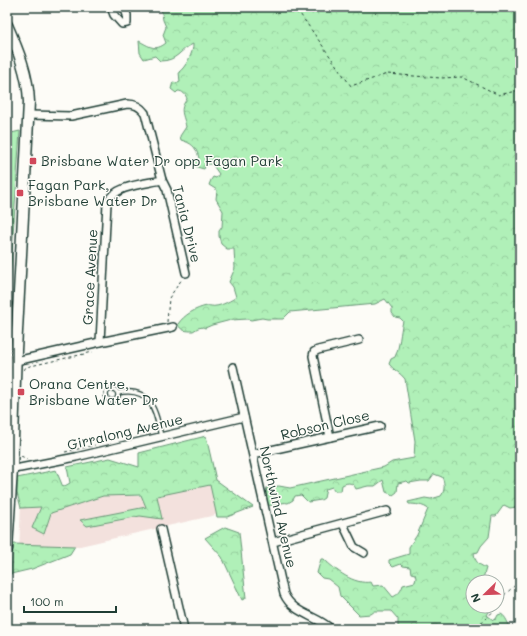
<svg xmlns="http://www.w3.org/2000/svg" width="527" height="636" font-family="Mali,sans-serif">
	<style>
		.built { fill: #f3e1dd }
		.forest { fill: url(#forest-crowns); stroke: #689676 }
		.park { fill: #b0f0b8; stroke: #689676 }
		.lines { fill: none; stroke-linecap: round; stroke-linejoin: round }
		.lane-casing { stroke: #1f3d34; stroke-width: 6 }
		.street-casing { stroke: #1f3d34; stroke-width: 10 }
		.secondary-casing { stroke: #1f3d34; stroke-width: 13 }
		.path { stroke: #1f3d34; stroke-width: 1; stroke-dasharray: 3 3; stroke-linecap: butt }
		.lane { stroke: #fdfcf7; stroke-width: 3.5 }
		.street { stroke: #fdfcf7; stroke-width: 7 }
		.secondary { stroke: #fdfcf7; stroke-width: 10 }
		.poi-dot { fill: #d1495b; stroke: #fdfcf7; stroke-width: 1.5 }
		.labels { text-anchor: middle; stroke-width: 3; stroke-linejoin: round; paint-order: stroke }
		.poi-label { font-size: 14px; fill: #1f3d34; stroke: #fdfcf7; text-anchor: start }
		.street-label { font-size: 14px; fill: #1f3d34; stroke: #fdfcf7 }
	</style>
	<defs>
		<pattern id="forest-crowns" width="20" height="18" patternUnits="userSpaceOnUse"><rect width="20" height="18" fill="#b0f0b8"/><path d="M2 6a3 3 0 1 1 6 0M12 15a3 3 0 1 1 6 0" fill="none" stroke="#97cf9f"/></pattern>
	</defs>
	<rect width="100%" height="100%" fill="#fdfcf7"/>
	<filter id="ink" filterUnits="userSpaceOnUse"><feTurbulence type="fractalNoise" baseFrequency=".025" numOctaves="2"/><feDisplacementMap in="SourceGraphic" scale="8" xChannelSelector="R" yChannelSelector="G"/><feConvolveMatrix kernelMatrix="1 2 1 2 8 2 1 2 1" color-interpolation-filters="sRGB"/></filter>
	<g filter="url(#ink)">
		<!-- built -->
		<path class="built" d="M211 481 220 514 67 549 19 553 21 502 104 492 146 497Z"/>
		<!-- forest -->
		<g class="forest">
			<path d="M161 7H520V505L517 507 510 508 504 505 496 516H492L489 537 481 546 478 552 474 553C475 562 478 564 486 568L482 582H473V606H491L492 607 487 615 493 620 496 619 498 615 501 614C507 617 507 624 512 629H398V619L391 611H375L371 614 359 615 340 596 338 587 328 579 322 578 317 573 321 559H324C335 570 354 585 371 582L373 586 383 585 393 597C399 594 401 591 403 585L415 582 416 578 415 574 411 573 410 567 403 566 401 564 393 567 389 563V560L409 554V547L417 535 428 509C424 505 415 504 409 504L408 502 425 498 431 499 441 496C445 491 445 483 442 477L434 474 429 481H421L409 483 407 481 398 483 397 492 393 495 386 492 383 480 375 486H368L356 489C353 482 348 482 342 485L341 491H335L332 487 326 489 324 498 321 500 308 502 301 495 295 496 293 500 288 503C281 501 275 507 268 505L266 493 267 487 279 486 290 488 384 467 392 462 414 458 415 441 405 379C401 373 393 370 389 364L391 359 395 357C400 346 400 333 403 321L400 318 395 317 392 313V308L385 299 375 304 290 312 283 319H267L262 318 251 320 248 319 231 320 212 325 205 328 203 327 198 328 193 331C187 331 180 331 178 324 184 315 196 308 207 306 210 305 213 307 216 306 220 306 233 300 236 297L233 287 229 282 235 268 234 249H227L221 244 219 236V231L222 227 223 211 216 199 217 190 209 185 211 180 213 177 216 178 219 174 212 164H206L204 169C200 168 195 167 193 164L199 158C196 146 191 143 181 140L180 136 186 127C184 115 178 110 187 99 186 95 183 91 178 91L176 93 171 89 173 82 178 83 180 82 179 72C185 68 194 52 193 44 179 50 178 61 160 61L155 56 144 59 140 53 139 41C149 46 155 52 166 43L163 35 166 27 163 20Z"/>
			<path d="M206 436 216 480 253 507 227 517H217L210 485 157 496 162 519 140 516 87 526 80 520 146 507 141 495 103 496 51 513 44 534 32 528 41 507 21 508 17 493V478L56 470 63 487 70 483 67 467 110 458 139 467V453Z"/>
			<path d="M225 527 239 532 246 598 242 600 222 557 205 538Z"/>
			<path d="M13 544 75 546 70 554 32 569 11 574Z"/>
		</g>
		<!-- park -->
		<path class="park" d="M20 131 9 294 7 303V134Z"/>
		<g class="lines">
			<!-- lane casing -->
			<g class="lane-casing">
				<g id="lane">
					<circle cx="112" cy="395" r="6"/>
					<path d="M118 393C151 386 156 411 161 437"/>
				</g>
			</g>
			<!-- street casing -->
			<g class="street-casing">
				<g id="street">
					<path d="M111 7 114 15 122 24 127 23V15L124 7"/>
					<path d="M29 115 71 116 127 104C135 104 140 106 145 113L162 180 167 190 186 273"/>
					<path d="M100 342 107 203C114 185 145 184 162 180"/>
					<path d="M7 363 100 342 173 327"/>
					<path d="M233 367 284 594C293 614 316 615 331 629"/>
					<path d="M330 437 313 356 314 352 318 350 359 340"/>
					<path d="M253 454 380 426"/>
					<path d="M12 469 20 468 76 457 244 417"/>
					<path d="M343 524 354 547 364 553"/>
					<path d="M161 529 184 629"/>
					<path d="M273 542 387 511"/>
				</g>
			</g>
			<!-- secondary casing -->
			<g class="secondary-casing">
				<path id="secondary" d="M7 25C18 50 28 74 29 102L16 350 12 469 7 549"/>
			</g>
			<!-- path -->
			<g class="path">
				<path d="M292 7 298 11 351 86 387 74 441 78 462 77 499 95 520 90"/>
				<path d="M167 322 169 298 182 279"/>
				<path d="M24 370 26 367 93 352"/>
				<path d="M65 452 95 445"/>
				<path d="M21 456 27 459"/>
				<path d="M471 629 486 619 496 608 503 596 520 581"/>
			</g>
			<!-- lane -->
			<use href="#lane" class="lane"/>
			<!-- street -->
			<use href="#street" class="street"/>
			<!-- secondary -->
			<use href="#secondary" class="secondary"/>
		</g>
	</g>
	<!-- markers -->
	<g class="poi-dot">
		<rect x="29" y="157" width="8" height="8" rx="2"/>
		<rect x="16" y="189" width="8" height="8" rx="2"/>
		<rect x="17" y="388" width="8" height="8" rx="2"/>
	</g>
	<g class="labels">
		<!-- poi labels -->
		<g class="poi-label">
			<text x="41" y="166">Brisbane Water Dr opp Fagan Park</text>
			<text x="28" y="190">Fagan Park,<tspan x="28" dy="16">Brisbane Water Dr</tspan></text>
			<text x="29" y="389">Orana Centre,<tspan x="29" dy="16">Brisbane Water Dr</tspan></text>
		</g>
		<!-- street labels -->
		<g class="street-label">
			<text transform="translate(187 224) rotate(76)" y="5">Tania Drive</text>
			<text transform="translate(90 277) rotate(-87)" y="5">Grace Avenue</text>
			<text transform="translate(325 425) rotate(-13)" y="5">Robson Close</text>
			<text transform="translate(125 432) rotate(-13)" y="5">Girralong Avenue</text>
			<text transform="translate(278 507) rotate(77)" y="5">Northwind Avenue</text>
		</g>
	</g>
	<!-- margin -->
	<rect width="527" height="636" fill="none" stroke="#fdfcf7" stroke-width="24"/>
	<rect x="12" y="12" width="503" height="612" fill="none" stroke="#1f3d34" stroke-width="1.5" filter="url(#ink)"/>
	<!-- north arrow -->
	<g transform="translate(485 594) rotate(247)"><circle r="19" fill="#fdfcf7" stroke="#a4b0a9"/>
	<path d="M0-3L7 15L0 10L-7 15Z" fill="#d1495b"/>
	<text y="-6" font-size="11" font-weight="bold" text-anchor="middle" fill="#1f3d34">N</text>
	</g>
	<!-- scale -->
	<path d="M24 606v6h92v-6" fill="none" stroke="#1f3d34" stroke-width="2"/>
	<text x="30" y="606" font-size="12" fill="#1f3d34" stroke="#fdfcf7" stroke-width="3" paint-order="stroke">100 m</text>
</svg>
